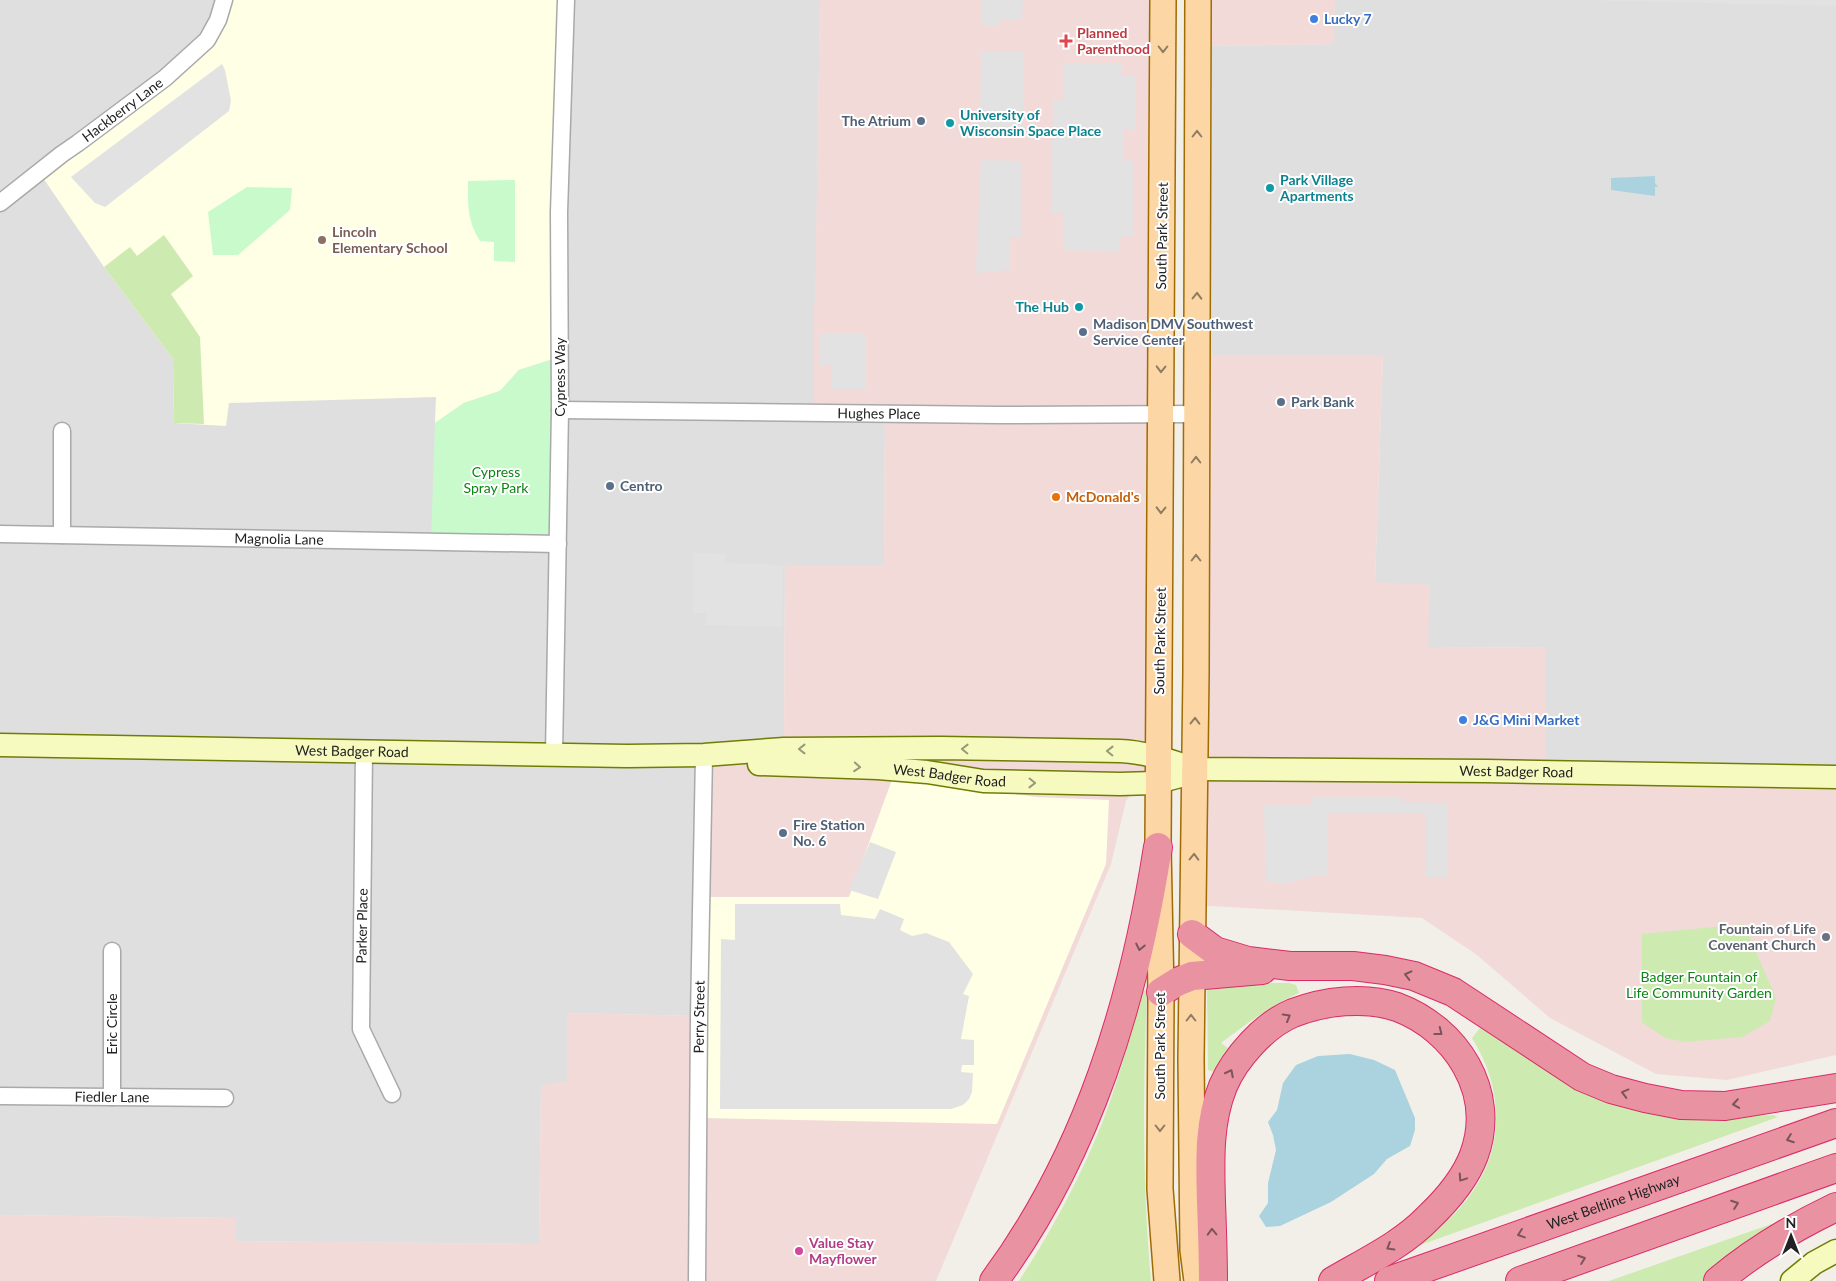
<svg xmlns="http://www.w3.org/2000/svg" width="1836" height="1281" font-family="Lato,sans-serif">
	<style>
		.residential { fill: #e0dfdf }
		.commercial { fill: #f2dad9 }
		.education { fill: #ffffe5 }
		.grass { fill: #cdebb0 }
		.park { fill: #c8facc }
		.parking { fill: #e2e2e2 }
		.water { fill: #aad3df }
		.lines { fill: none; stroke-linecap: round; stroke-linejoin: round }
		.street-casing { stroke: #a9a9a9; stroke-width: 19 }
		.secondary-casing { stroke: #707d05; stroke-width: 25 }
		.primary-casing { stroke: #a06b00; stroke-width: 28 }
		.highway-casing { stroke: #dc2a67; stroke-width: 30 }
		.street { stroke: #fff; stroke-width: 16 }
		.secondary { stroke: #f7fabf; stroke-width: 22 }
		.primary { stroke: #fcd6a4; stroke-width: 25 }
		.highway { stroke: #e892a2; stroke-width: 28 }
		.oneway { stroke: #8f7c63 }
		.oneway2 { stroke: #979978 }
		.oneway3 { stroke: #7b545c }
		.shop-dot { fill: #3f7fe0; stroke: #fff; stroke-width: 2 }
		.health-dot { fill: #e0444e; stroke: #fff; stroke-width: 2 }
		.service-dot { fill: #5c6f8a; stroke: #fff; stroke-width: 2 }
		.culture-dot { fill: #0f9aa8; stroke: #fff; stroke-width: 2 }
		.education-dot { fill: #8d6e63; stroke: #fff; stroke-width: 2 }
		.food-dot { fill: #e8710a; stroke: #fff; stroke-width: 2 }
		.worship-dot { fill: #6b7280; stroke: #fff; stroke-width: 2 }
		.hotel-dot { fill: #d1479c; stroke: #fff; stroke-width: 2 }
		.labels { text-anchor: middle; stroke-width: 4; stroke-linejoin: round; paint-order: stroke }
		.shop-label { font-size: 14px; font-weight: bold; fill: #366cbe; stroke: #fff; text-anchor: start }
		.health-label { font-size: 14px; font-weight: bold; fill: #be3a42; stroke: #fff; text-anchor: start }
		.street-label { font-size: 14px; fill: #222; stroke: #fff }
		.culture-label { font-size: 14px; font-weight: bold; fill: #0d838f; stroke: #fff; text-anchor: start }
		.service-label { font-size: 14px; font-weight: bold; fill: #4e5e75; stroke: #fff; text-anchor: start }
		.education-label { font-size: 14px; font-weight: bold; fill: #785e54; stroke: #fff; text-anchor: start }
		.park-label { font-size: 14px; fill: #0c8416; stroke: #fff }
		.food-label { font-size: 14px; font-weight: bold; fill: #c56008; stroke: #fff; text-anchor: start }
		.worship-label { font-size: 14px; font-weight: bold; fill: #5b616d; stroke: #fff; text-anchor: end }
		.hotel-label { font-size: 14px; font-weight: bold; fill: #b23c85; stroke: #fff; text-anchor: start }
	</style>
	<rect width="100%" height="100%" fill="#f2efe9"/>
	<!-- residential -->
	<g class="residential">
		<path d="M0 0H820L814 413 885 414 884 565H785L784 749 699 1016 567 1013V1082L541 1086 539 1244 235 1241V1218L0 1215Z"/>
		<path d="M1335 0H1836V777L1545 772V647L1427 648 1375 582 1383 355H1197V46L1333 44Z"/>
	</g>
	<!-- commercial -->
	<g class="commercial">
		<path d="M820 0H1163L1158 757 1126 801 1111 864 936 1281H0V1215L235 1218 236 1241 539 1244 541 1085 567 1081V1013L699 1016 704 755 784 748 785 565H884L885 414 814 413V302H815Z"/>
		<path d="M1198 0H1335L1334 44 1197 46Z"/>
		<path d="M1197 355H1383L1375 582 1430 585 1428 648 1545 647V772L1836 777V1055L1727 1080 1656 1074 1550 1018 1477 955 1422 918 1193 905Z"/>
	</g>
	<!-- education -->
	<g class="education">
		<path d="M224 0H566L560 357 519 370 500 391 464 403 435 423 436 397 229 403 226 426 174 423 173 359 104 267 39 172 207 40Z"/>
		<path d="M893 777 1036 797 1109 800 1106 864 997 1124 702 1118 710 897H849Z"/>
	</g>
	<!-- grass -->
	<g class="grass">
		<path d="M164 235 193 276 171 294 200 337 204 424 174 423 173 359 104 267 130 247 137 256Z"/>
		<path d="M1744 924 1776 998 1770 1021 1742 1037 1685 1042 1665 1038 1642 1022V934Z"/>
		<path d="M1225 983H1289L1296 985 1299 993C1270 1006 1246 1024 1221 1043L1228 1048 1221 1058 1215 1072 1208 1070 1207 991 1209 986Z"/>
		<path d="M1143 990H1147C1143 1089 1142 1182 1151 1281H1019C1052 1230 1082 1175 1104 1118 1120 1076 1131 1033 1143 990Z"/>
		<path d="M1480 1028 1575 1087 1719 1117 1773 1115 1778 1117 1412 1248C1427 1233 1446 1224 1460 1208 1505 1158 1507 1094 1472 1038Z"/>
		<path d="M1794 1216 1702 1281H1609Z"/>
	</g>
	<!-- park -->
	<g class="park">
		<path d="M515 180V262L494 261V242L480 241C467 220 468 205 468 181Z"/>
		<path d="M247 187 292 188 290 210 238 255H213L208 212Z"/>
		<path d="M560 357 558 544 431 542 435 423 464 403 500 391 519 370Z"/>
	</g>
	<!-- parking -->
	<g class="parking">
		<path d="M982 0H1023L1022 19H999V26L981 25Z"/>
		<path d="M1836 0V6L1583 0Z"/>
		<path d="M981 52H1023V129H1013L1012 131H980Z"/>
		<path d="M1063 63H1122V75H1136L1135 129 1123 130V160L1134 161 1133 236 1120 237V251L1063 250V213H1051L1053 99H1063Z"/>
		<path d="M222 64 225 70 231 101 229 111 105 207 95 203 71 177Z"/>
		<path d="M981 160 1022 161 1021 238H1009V270L976 273Z"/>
		<path d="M820 334H866V390H832V366H820Z"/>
		<path d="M694 553 725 554V563L783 565 782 627 706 625V613H693Z"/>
		<path d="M1312 797 1401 798V802L1448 803V877H1426V814L1328 813 1327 876H1314L1284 884 1266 881 1264 805H1312Z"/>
		<path d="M870 842 896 852 878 899 849 890Z"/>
		<path d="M735 904H840L841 915 875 919 880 909 904 919 900 930 912 936 926 933 949 942 973 974 963 994 969 996 961 1039 974 1040V1065H962L961 1072 973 1073 972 1092 969 1099 963 1105 951 1109H720L721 939 735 940Z"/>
	</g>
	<!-- water -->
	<g class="water">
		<path d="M1655 176V183L1658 187H1655V196L1611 190V178Z"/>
		<path d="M1350 1054 1374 1060 1395 1070 1415 1118V1130L1410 1146 1387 1159 1374 1174 1331 1202 1280 1226 1266 1227 1259 1216 1268 1203V1183L1276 1150 1273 1135 1268 1122 1277 1110 1283 1083 1296 1065 1318 1056Z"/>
	</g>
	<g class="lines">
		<!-- street casing -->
		<g class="street-casing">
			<g id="street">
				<path id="s1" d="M0 203 62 154 78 143 165 78 207 40 218 20 224 0"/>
				<path id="s2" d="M560 410 999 415 1197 414"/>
				<path id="s3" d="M0 534 558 544"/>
				<path d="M62 535V431"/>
				<path d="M364 751 361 1029 392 1094"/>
				<path d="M554 754 560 410 559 212 566 0"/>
				<path d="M112 951V1097"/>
				<path id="s4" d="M0 1096 225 1098"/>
				<path id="s5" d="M697 1281 699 1016 704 755"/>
			</g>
		</g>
		<!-- secondary casing -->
		<g class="secondary-casing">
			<g id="secondary">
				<path id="s6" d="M0 745 627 756 704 755 784 749 940 748 1120 751C1147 752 1170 761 1195 769L1486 771 1836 777"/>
				<path id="s7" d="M759 764 878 768 927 772 983 781 1120 784 1154 783 1184 775 1195 769"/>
				<path d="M1792 1281 1814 1263 1836 1251"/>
			</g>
		</g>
		<!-- primary casing -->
		<g class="primary-casing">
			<g id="primary">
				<path d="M1163 0 1158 847 1161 992 1160 1189 1167 1281"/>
				<path d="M1197 1281 1193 1250 1191 1059 1196 673 1198 0"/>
			</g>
		</g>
		<!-- highway casing -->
		<g class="highway-casing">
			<g id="highway">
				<path d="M1192 934 1215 951 1248 961 1290 966H1353L1385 970 1414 976 1453 992 1582 1077 1611 1089 1645 1098 1681 1105 1725 1106 1836 1088"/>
				<path d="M1161 992 1177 982 1192 976 1262 970"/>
				<path d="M994 1281C1088 1154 1134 1001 1158 847"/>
				<path d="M1213 1281C1213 1255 1212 1229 1211 1202 1210 1163 1208 1123 1223 1086 1235 1058 1264 1025 1293 1013 1324 1001 1365 996 1397 1007 1456 1029 1497 1092 1474 1155 1465 1179 1447 1200 1428 1218 1402 1245 1365 1262 1333 1281"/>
				<path id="s8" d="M1389 1281 1836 1123"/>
				<path d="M1520 1281 1836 1168"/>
				<path d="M1718 1281C1754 1251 1794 1227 1836 1207"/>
			</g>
		</g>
		<!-- street -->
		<use href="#street" class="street"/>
		<!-- secondary -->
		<use href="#secondary" class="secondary"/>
		<!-- primary -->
		<use href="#primary" class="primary"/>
		<!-- highway -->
		<use href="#highway" class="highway"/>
	</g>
	<!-- one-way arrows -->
	<defs><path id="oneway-chevron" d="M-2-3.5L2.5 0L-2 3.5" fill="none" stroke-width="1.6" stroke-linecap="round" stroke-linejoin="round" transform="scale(1.25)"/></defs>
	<g class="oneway">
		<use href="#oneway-chevron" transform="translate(1163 49) rotate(90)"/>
		<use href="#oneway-chevron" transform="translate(1197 134) rotate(-90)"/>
		<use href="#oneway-chevron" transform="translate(1197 296) rotate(-89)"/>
		<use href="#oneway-chevron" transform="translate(1161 369) rotate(91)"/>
		<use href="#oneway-chevron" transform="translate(1196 460) rotate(-90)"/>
		<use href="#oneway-chevron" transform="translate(1161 510) rotate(91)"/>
		<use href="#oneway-chevron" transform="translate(1196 558) rotate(-90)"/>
		<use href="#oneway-chevron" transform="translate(1195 721) rotate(-89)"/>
		<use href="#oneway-chevron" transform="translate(1194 857) rotate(-89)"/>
		<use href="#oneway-chevron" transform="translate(1191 1018) rotate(-90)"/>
		<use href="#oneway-chevron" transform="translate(1160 1128) rotate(90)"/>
	</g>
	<g class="oneway2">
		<use href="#oneway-chevron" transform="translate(802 749) rotate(180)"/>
		<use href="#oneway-chevron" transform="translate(965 749) rotate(-179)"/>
		<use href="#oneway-chevron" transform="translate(1110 751) rotate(-179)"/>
		<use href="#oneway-chevron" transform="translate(857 767) rotate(4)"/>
		<use href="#oneway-chevron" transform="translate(1032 783) rotate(1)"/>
	</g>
	<g class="oneway3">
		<use href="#oneway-chevron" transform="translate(1140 947) rotate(102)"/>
		<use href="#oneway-chevron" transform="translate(1408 975) rotate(-166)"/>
		<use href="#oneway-chevron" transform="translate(1287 1017) rotate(-30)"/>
		<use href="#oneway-chevron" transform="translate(1439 1032) rotate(38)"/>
		<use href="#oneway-chevron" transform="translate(1230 1073) rotate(-63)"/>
		<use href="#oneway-chevron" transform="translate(1625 1093) rotate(-165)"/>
		<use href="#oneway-chevron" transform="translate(1736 1104) rotate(171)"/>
		<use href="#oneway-chevron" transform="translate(1790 1139) rotate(160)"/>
		<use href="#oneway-chevron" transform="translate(1462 1178) rotate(124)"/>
		<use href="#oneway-chevron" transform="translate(1735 1204) rotate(-20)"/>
		<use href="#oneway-chevron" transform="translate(1212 1232) rotate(-92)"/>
		<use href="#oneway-chevron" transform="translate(1521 1234) rotate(161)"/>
		<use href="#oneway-chevron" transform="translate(1390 1247) rotate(149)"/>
		<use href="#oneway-chevron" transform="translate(1582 1259) rotate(-20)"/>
	</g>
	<!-- markers -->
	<g class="shop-dot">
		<circle cx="1314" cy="19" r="5"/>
		<circle cx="1463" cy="720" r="5"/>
	</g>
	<path class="health-dot" d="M1063.5 33.5h5v5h5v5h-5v5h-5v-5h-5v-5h5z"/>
	<g class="service-dot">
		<circle cx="921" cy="121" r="5"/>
		<circle cx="1083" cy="332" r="5"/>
		<circle cx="1281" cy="402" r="5"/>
		<circle cx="610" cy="486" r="5"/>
		<circle cx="783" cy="833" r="5"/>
	</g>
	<g class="culture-dot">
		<circle cx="950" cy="123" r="5"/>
		<circle cx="1270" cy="188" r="5"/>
		<circle cx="1079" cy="307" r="5"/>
	</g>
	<circle class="education-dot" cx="322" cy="240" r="5"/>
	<circle class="food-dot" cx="1056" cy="497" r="5"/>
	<circle class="worship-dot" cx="1826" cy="937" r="5"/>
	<circle class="hotel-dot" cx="799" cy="1251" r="5"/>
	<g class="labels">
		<!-- shop labels -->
		<g class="shop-label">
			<text x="1324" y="24">Lucky 7</text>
			<text x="1473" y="725">J&amp;G Mini Market</text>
		</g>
		<!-- health labels -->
		<g class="health-label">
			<text x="1077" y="38">Planned<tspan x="1077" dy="16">Parenthood</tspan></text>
		</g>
		<!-- street labels -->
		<g class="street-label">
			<text dy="5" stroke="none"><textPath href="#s1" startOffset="154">Hackberry Lane</textPath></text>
			<text transform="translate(1162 236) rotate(-89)" y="5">South Park Street</text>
			<text transform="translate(560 377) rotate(-90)" y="5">Cypress Way</text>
			<text dy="5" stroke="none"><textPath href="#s2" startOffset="319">Hughes Place</textPath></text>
			<text dy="5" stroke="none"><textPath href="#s3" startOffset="279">Magnolia Lane</textPath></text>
			<text transform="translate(1160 641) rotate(-89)" y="5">South Park Street</text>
			<text dy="5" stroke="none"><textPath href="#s6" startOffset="352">West Badger Road</textPath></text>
			<text dy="5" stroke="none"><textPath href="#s6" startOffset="1519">West Badger Road</textPath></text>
			<text dy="5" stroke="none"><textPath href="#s7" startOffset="191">West Badger Road</textPath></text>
			<text transform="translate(362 926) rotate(-89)" y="5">Parker Place</text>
			<text dy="5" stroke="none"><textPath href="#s5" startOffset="264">Perry Street</textPath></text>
			<text transform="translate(112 1024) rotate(-90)" y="5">Eric Circle</text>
			<text transform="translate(1160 1046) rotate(-90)" y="5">South Park Street</text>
			<text dy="5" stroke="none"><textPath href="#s4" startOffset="112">Fiedler Lane</textPath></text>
			<text dy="5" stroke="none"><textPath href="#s8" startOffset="238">West Beltline Highway</textPath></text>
		</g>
		<!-- culture labels -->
		<g class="culture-label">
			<text x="960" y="120">University of<tspan x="960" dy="16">Wisconsin Space Place</tspan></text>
			<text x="1280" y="185">Park Village<tspan x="1280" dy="16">Apartments</tspan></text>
			<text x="1069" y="312" text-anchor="end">The Hub</text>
		</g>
		<!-- service labels -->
		<g class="service-label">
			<text x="911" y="126" text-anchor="end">The Atrium</text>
			<text x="1093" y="329">Madison DMV Southwest<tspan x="1093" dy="16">Service Center</tspan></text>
			<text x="1291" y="407">Park Bank</text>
			<text x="620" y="491">Centro</text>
			<text x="793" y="830">Fire Station<tspan x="793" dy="16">No. 6</tspan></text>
		</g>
		<!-- education labels -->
		<g class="education-label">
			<text x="332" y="237">Lincoln<tspan x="332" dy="16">Elementary School</tspan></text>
		</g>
		<!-- park labels -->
		<g class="park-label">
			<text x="496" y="477">Cypress<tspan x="496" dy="16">Spray Park</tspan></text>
			<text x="1699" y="982">Badger Fountain of<tspan x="1699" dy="16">Life Community Garden</tspan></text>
		</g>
		<!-- food labels -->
		<g class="food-label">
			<text x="1066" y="502">McDonald's</text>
		</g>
		<!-- worship labels -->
		<g class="worship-label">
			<text x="1816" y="934">Fountain of Life<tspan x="1816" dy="16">Covenant Church</tspan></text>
		</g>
		<!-- hotel labels -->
		<g class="hotel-label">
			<text x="809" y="1248">Value Stay<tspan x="809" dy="16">Mayflower</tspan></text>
		</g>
	</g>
	<!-- north arrow -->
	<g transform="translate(1791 1236)" stroke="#ffffff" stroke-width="4" paint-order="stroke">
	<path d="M0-4L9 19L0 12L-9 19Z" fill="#222222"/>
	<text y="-8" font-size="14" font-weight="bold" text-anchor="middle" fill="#222222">N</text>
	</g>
</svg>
